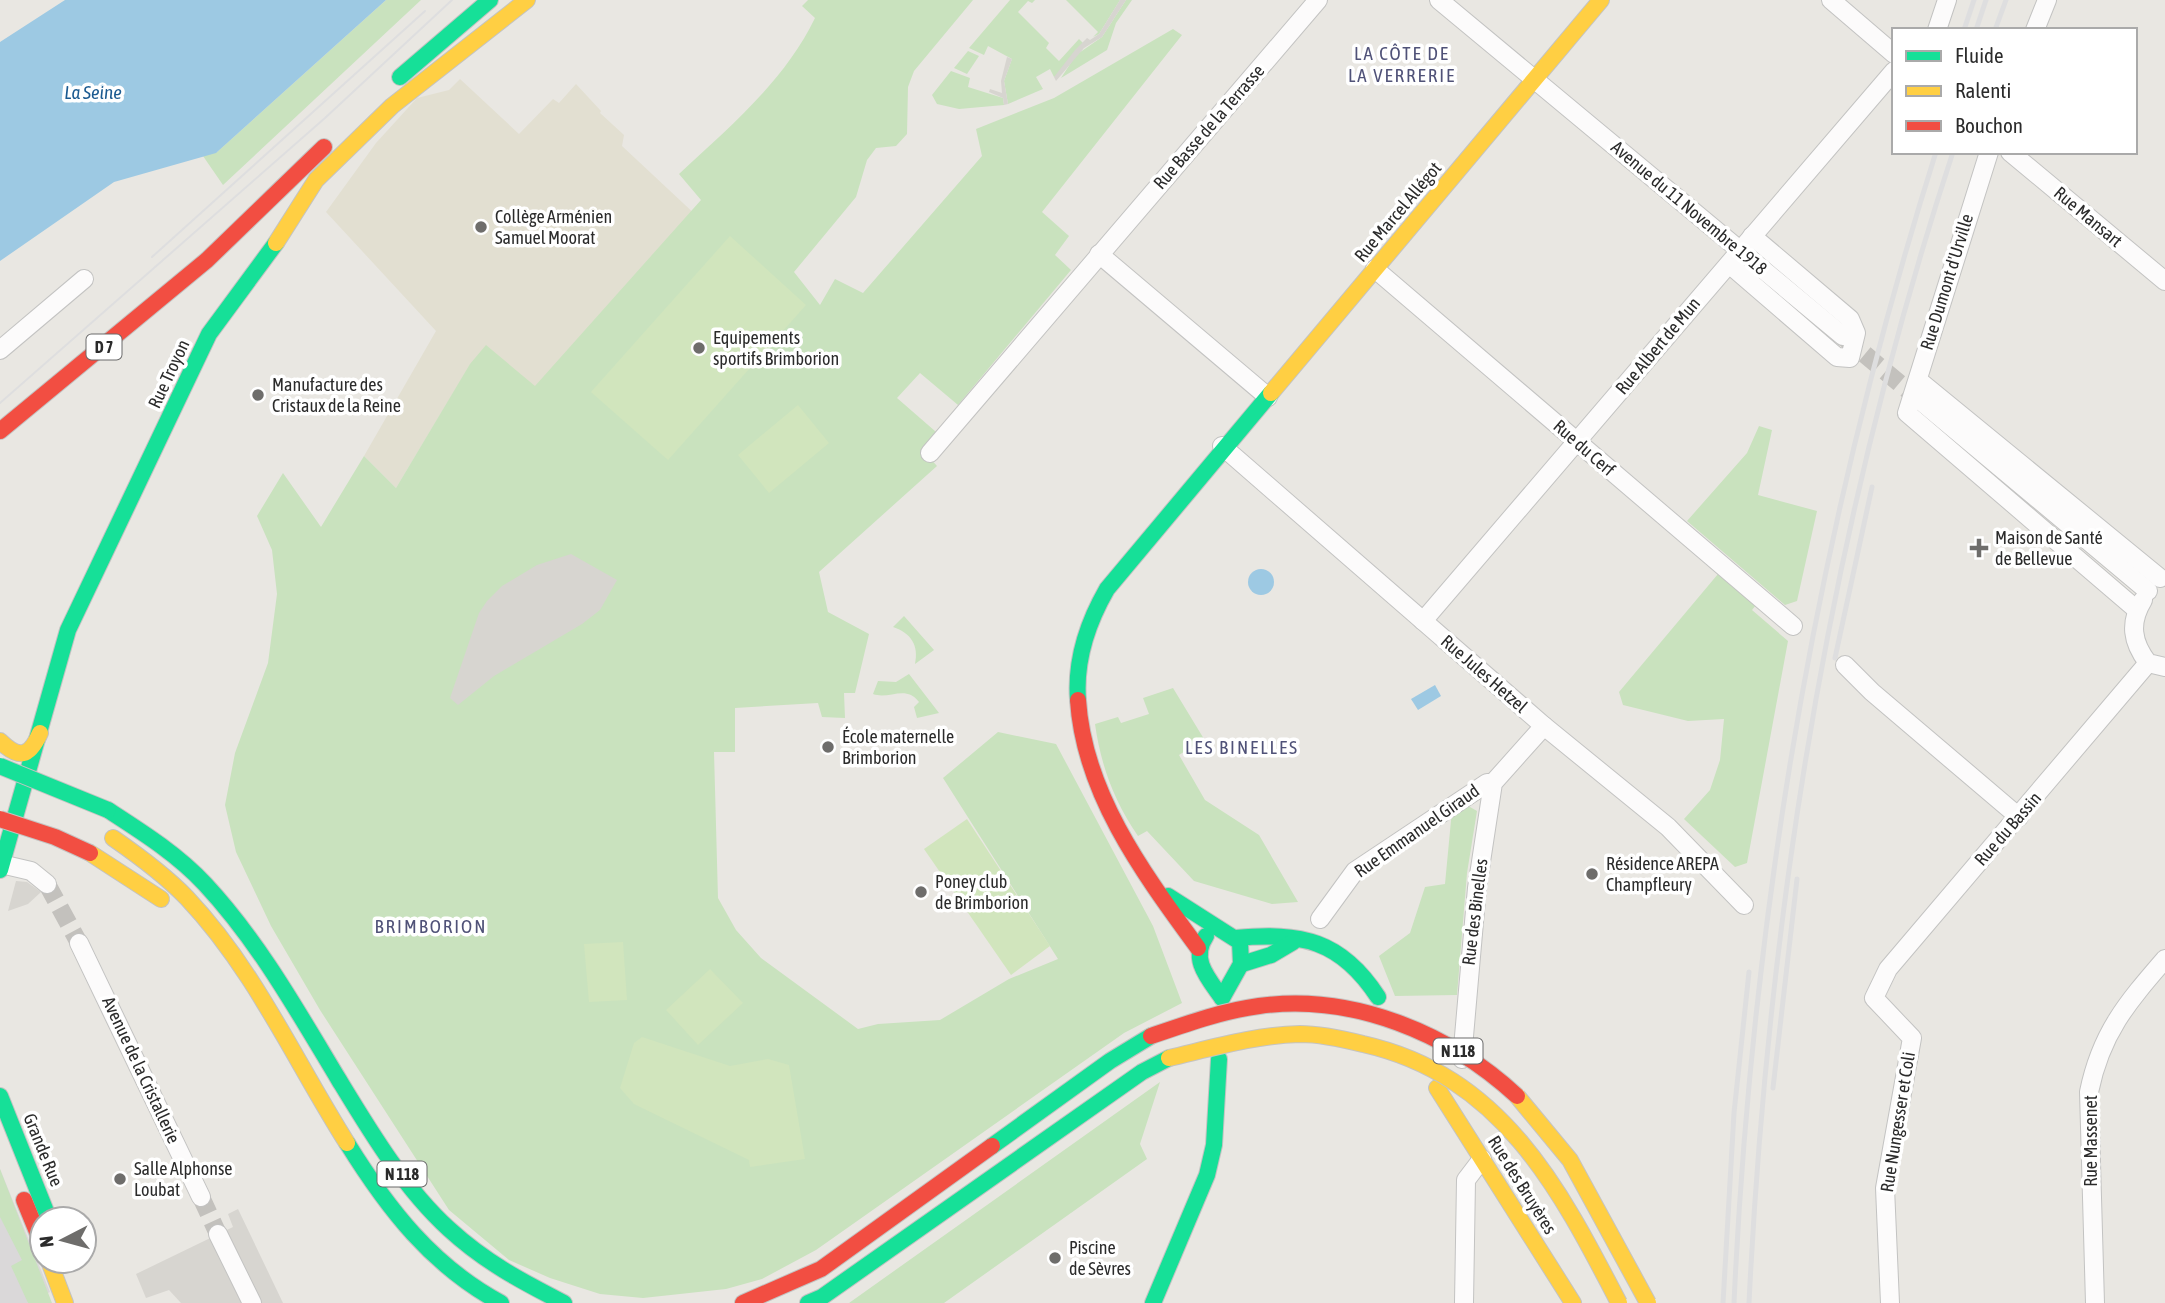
<svg xmlns="http://www.w3.org/2000/svg" width="2165" height="1303" font-family="'Asap Condensed',sans-serif">
	<style>
		.industrial { fill: #dad8d9 }
		.education { fill: #e2dfd1 }
		.green { fill: #c9e2be }
		.pitch { fill: #d1e5bd }
		.plaza { fill: #d7d5d0 }
		.water { fill: #9dc9e3 }
		.lines { fill: none; stroke-linecap: round; stroke-linejoin: round }
		.street-tunnel { stroke: #c3c1bd; stroke-width: 18; stroke-dasharray: 18 9; stroke-linecap: butt }
		.street-casing { stroke: #c3c3c2; stroke-width: 20 }
		.fast-casing { stroke: #c3c3c2; stroke-width: 18 }
		.slow-casing { stroke: #c3c3c2; stroke-width: 18 }
		.jam-casing { stroke: #c3c3c2; stroke-width: 18 }
		.street { stroke: #fcfbfb; stroke-width: 18 }
		.fast { stroke: #16e098; stroke-width: 16 }
		.slow { stroke: #ffcf43; stroke-width: 16 }
		.jam { stroke: #f24e42; stroke-width: 16 }
		.tram { stroke: #dededf; stroke-width: 2 }
		.rail { stroke: #dededf; stroke-width: 5 }
		.fast-bridge-casing { stroke: #c5c4c2; stroke-width: 18; stroke-linecap: butt }
		.slow-bridge-casing { stroke: #c5c4c2; stroke-width: 18; stroke-linecap: butt }
		.jam-bridge-casing { stroke: #c5c4c2; stroke-width: 18; stroke-linecap: butt }
		.fast-bridge { stroke: #16e098; stroke-width: 16 }
		.slow-bridge { stroke: #ffcf43; stroke-width: 16 }
		.jam-bridge { stroke: #f24e42; stroke-width: 16 }
		.poi-dot { fill: #6e6d6b; stroke: #fff; stroke-width: 2.5 }
		.labels { text-anchor: middle; stroke-width: 7; stroke-linejoin: round; paint-order: stroke }
		.shield { fill: #fff; stroke: #6b6b6b; stroke-width: 2 }
		.shield-label { font-size: 16px; font-weight: bold; fill: #2b2b2b }
		.street-label { font-size: 18px; fill: #2b2b2b; stroke: #fff }
		.poi-label { font-size: 18px; fill: #2b2b2b; stroke: #fff; text-anchor: start }
		.neighbourhood-label { font-size: 19px; letter-spacing: 2px; fill: #505278; stroke: #fff }
		.water-label { font-size: 19px; font-style: italic; fill: #1b5a90; stroke: #fff }
	</style>
	<rect width="100%" height="100%" fill="#e9e7e2"/>
	<!-- industrial -->
	<path class="industrial" d="M0 1169 50 1292 27 1303H0Z"/>
	<!-- education -->
	<path class="education" d="M460 79 519 134 553 99 559 103 576 84 601 111 600 113 624 135 622 146 714 232 537 434 470 365 396 488 364 456 436 331 326 212 376 143 417 98 449 90Z"/>
	<!-- green -->
	<g class="green">
		<path d="M386 0H421L223 185 203 156 217 152Z"/>
		<path d="M808 0H973L914 71 908 87 907 134 896 146 876 148 867 160 856 197 794 272 820 305 835 279 863 293 982 156 976 129 1054 98 1173 29 1182 35 1042 212 1069 236 1055 255 1071 270 958 405 920 373 897 398 943 438 928 456 937 466 819 572 828 612 869 634 855 693H844L845 718 822 717 818 703 735 708V752H714L718 898 736 930 761 958 858 1029 878 1024 940 1020 1009 979 1058 959 943 778 998 732 1056 744 1153 926 1182 1003 1124 1033 816 1250 762 1279 726 1289 643 1298 600 1294 550 1278 509 1260 449 1210 320 1010 271 926 236 852 225 805 235 753 268 663 277 594 272 550 257 516 283 473 321 527 364 456 396 488 470 364 486 345 535 386 701 200 679 174C729 127 784 82 815 18L802 6Z"/>
		<path d="M1010 0H1035L1032 3 1028 1 1018 12 1049 43 1046 48 1059 61 1079 39 1083 43 1057 76 1054 77 1050 69 1036 77 1043 89 1008 104 1004 81 1012 59 988 46 984 55 969 48Z"/>
		<path d="M1066 0H1120L1099 34 1093 37 1098 32Z"/>
		<path d="M1126 0H1132L1116 23 1107 50 1061 78 1076 55 1102 37Z"/>
		<path d="M968 51 979 56 967 74 954 68Z"/>
		<path d="M951 71 970 78 968 87 1003 98 1004 105 959 109 937 104 932 95Z"/>
		<path d="M1759 426 1772 430 1758 495 1817 511 1797 601 1785 605 1687 521 1747 453Z"/>
		<path d="M1718 574 1756 605 1752 610 1788 641 1747 863 1735 867 1684 819 1710 790 1720 760 1724 719 1688 721 1623 705 1619 692Z"/>
		<path d="M904 616 934 650 915 664C919 645 911 633 893 627Z"/>
		<path d="M909 674 939 713 917 718 914 707 919 702C906 684 889 700 873 694L878 681 896 682Z"/>
		<path d="M1173 688 1204 739 1179 755 1205 800 1259 835 1298 902 1272 904 1194 881 1147 831 1138 836C1114 801 1101 766 1095 724L1118 717 1121 723 1149 714 1143 698Z"/>
		<path d="M1463 803 1477 811 1467 873 1457 995 1395 996 1379 956 1410 933 1425 887 1445 884 1452 810Z"/>
		<path d="M1160 1082 1140 1144 1147 1159 944 1303H849Z"/>
		<path d="M0 1169 52 1303H28L11 1266 22 1260 0 1217Z"/>
	</g>
	<!-- pitch -->
	<g class="pitch">
		<path d="M730 236 806 305 668 460 591 392Z"/>
		<path d="M798 405 829 443 769 493 738 455Z"/>
		<path d="M967 819 1050 946 1011 975 924 849Z"/>
		<path d="M623 942 627 1000 589 1002 584 944Z"/>
		<path d="M710 969 743 1003 698 1045 666 1010Z"/>
		<path d="M642 1037 730 1066 768 1059 789 1065 805 1159 750 1167 749 1160 634 1104 620 1088 634 1043Z"/>
	</g>
	<!-- plaza -->
	<g class="plaza">
		<path d="M1120 0H1126L1102 37 1084 48 1056 81 1054 77 1075 50 1087 38 1090 40 1099 34Z"/>
		<path d="M1007 57 1012 59 1004 81 1008 104 1004 105 1003 98 989 92 990 89 1002 93 1001 81Z"/>
		<path d="M571 554 617 580 600 610 582 624 494 676 458 705 450 698 479 613 487 601 502 586 537 565Z"/>
		<path d="M16 881 27 882 41 892 28 904 8 911Z"/>
		<path d="M238 1209 283 1303H181L169 1290 146 1298 136 1274 233 1227 228 1214Z"/>
	</g>
	<!-- water -->
	<g class="water">
		<path d="M65 0H386L216 153 114 182 0 261V42Z"/>
		<circle cx="1261" cy="582" r="13"/>
		<path d="M1435 685 1441 696 1418 710 1411 699Z"/>
	</g>
	<g class="lines">
		<!-- street-tunnel -->
		<g class="street-tunnel">
			<path d="M1844 337 1922 402"/>
			<path d="M47 884 79 943"/>
			<path d="M201 1197 218 1234"/>
		</g>
		<!-- street casing -->
		<g class="street-casing">
			<g id="street">
				<path d="M1439 0 1843 336"/>
				<path d="M1831 0 1894 54"/>
				<path d="M1937 30 1947 0"/>
				<path d="M2035 30 2047 0"/>
				<path d="M1989 152 1907 413 2137 610"/>
				<path d="M2010 152 2165 281"/>
				<path d="M1099 254 1268 397"/>
				<path d="M1729 264 1837 357 1850 358 1856 333 1850 319 1752 236"/>
				<path d="M1375 269 1793 626"/>
				<path d="M0 350 84 279"/>
				<path d="M1918 380 2160 578"/>
				<path d="M1922 402 2148 591"/>
				<path d="M1222 446 1544 726 1668 827 1744 905"/>
				<path d="M930 453 1318 0"/>
				<path d="M2143 600C2129 623 2132 642 2148 663L2165 667"/>
				<path d="M1423 621 1894 71"/>
				<path d="M1845 665 1872 692 2019 817"/>
				<path d="M1 864 31 871 47 884"/>
				<path d="M1320 919 1355 871 1487 783H1493"/>
				<path d="M79 943 201 1197"/>
				<path d="M1462 1059 1477 888 1493 783 1544 726"/>
				<path d="M218 1234 252 1303"/>
				<path d="M1464 1303 1466 1180 1482 1159"/>
				<path d="M1890 1303 1885 1188 1912 1038 1874 998 1888 969 2148 663"/>
				<path d="M2095 1303 2089 1092C2101 1033 2127 1003 2165 959"/>
			</g>
		</g>
		<!-- fast casing -->
		<g class="fast-casing">
			<g id="fast">
				<path d="M400 77 490 0"/>
				<path d="M1078 700C1075 661 1088 622 1107 589L1271 393"/>
				<path d="M108 810C142 832 177 854 205 884 259 942 298 1012 339 1080 370 1131 404 1188 449 1229 485 1262 521 1281 564 1303"/>
				<path d="M0 870 68 630 209 334 276 243"/>
				<path d="M1168 896 1240 942 1241 964 1222 998"/>
				<path d="M1206 936C1190 959 1208 978 1222 998"/>
				<path d="M1236 938C1301 932 1341 940 1378 997"/>
				<path d="M1242 964 1271 955 1293 942"/>
				<path d="M0 1096 49 1219"/>
				<path d="M347 1143C388 1209 432 1266 501 1303"/>
				<path d="M992 1146 1110 1061 1151 1036"/>
				<path d="M808 1303 822 1297 1142 1072 1169 1058"/>
				<path d="M1153 1303 1207 1175 1214 1145 1219 1059"/>
			</g>
		</g>
		<!-- slow casing -->
		<g class="slow-casing">
			<g id="slow">
				<path d="M276 243 316 180 392 106 527 0"/>
				<path d="M1271 393 1601 0"/>
				<path d="M0 741C19 759 29 758 40 733"/>
				<path d="M113 838C139 856 165 875 187 898 255 970 295 1061 347 1143"/>
				<path d="M90 853 161 899"/>
				<path d="M1437 1088 1573 1303"/>
				<path d="M49 1261 65 1303"/>
			</g>
		</g>
		<!-- jam casing -->
		<g class="jam-casing">
			<g id="jam">
				<path d="M0 431 207 260 324 147"/>
				<path d="M1078 700C1084 794 1144 874 1198 948"/>
				<path d="M24 1200 42 1244"/>
				<path d="M743 1303 821 1269 992 1146"/>
			</g>
		</g>
		<!-- street -->
		<use href="#street" class="street"/>
		<!-- fast -->
		<use href="#fast" class="fast"/>
		<!-- slow -->
		<use href="#slow" class="slow"/>
		<!-- jam -->
		<use href="#jam" class="jam"/>
		<!-- tram -->
		<g class="tram">
			<path d="M152 257 425 11"/>
			<path d="M0 403 325 118 452 0"/>
		</g>
		<!-- rail -->
		<g class="rail">
			<path d="M1964 30 1974 0"/>
			<path d="M1976 30 1986 0"/>
			<path d="M1995 30 2006 0"/>
			<path d="M1835 658 1872 487"/>
			<path d="M1773 1088 1797 879"/>
			<path d="M1723 1303 1734 1113 1749 972"/>
			<path d="M1734 1303C1752 913 1818 525 1936 152"/>
			<path d="M1749 1303C1768 914 1831 523 1953 152"/>
		</g>
		<!-- fast-bridge casing -->
		<g class="fast-bridge-casing">
			<path id="fast-bridge" d="M0 766 108 810"/>
		</g>
		<!-- slow-bridge casing -->
		<g class="slow-bridge-casing">
			<g id="slow-bridge">
				<path d="M1169 1058C1212 1048 1256 1035 1300 1034 1321 1034 1343 1039 1363 1044 1501 1075 1559 1187 1619 1303"/>
				<path d="M1517 1096 1570 1160 1648 1303"/>
			</g>
		</g>
		<!-- jam-bridge casing -->
		<g class="jam-bridge-casing">
			<g id="jam-bridge">
				<path d="M0 819 55 837 90 853"/>
				<path d="M1151 1036C1186 1024 1222 1011 1259 1006 1352 993 1449 1033 1517 1096"/>
			</g>
		</g>
		<!-- fast-bridge -->
		<use href="#fast-bridge" class="fast-bridge"/>
		<!-- slow-bridge -->
		<use href="#slow-bridge" class="slow-bridge"/>
		<!-- jam-bridge -->
		<use href="#jam-bridge" class="jam-bridge"/>
	</g>
	<!-- markers -->
	<g class="poi-dot">
		<circle cx="481" cy="227" r="7"/>
		<circle cx="699" cy="348" r="7"/>
		<circle cx="258" cy="395" r="7"/>
		<path d="M1975.5 537.5h7v7h7v7h-7v7h-7v-7h-7v-7h7z"/>
		<circle cx="828" cy="747" r="7"/>
		<circle cx="1592" cy="874" r="7"/>
		<circle cx="921" cy="892" r="7"/>
		<circle cx="120" cy="1179" r="7"/>
		<circle cx="1055" cy="1258" r="7"/>
	</g>
	<g class="labels">
		<!-- shield labels -->
		<g class="shield">
			<rect x="86.5" y="334.5" width="35" height="25" rx="5"/>
			<rect x="1433.5" y="1038.5" width="49" height="25" rx="5"/>
			<rect x="377.5" y="1161.5" width="49" height="25" rx="5"/>
		</g>
		<g class="shield-label">
			<text x="104" y="353">D 7</text>
			<text x="1458" y="1057">N 118</text>
			<text x="402" y="1180">N 118</text>
		</g>
		<!-- street labels -->
		<g class="street-label">
			<text transform="translate(1209 127) rotate(-49)" y="6">Rue Basse de la Terrasse</text>
			<text transform="translate(1689 208) rotate(40)" y="6">Avenue du 11 Novembre 1918</text>
			<text transform="translate(1398 212) rotate(-50)" y="6">Rue Marcel Allégot</text>
			<text transform="translate(2088 217) rotate(40)" y="6">Rue Mansart</text>
			<text transform="translate(1947 282) rotate(-73)" y="6">Rue Dumont d'Urville</text>
			<text transform="translate(1658 346) rotate(-50)" y="6">Rue Albert de Mun</text>
			<text transform="translate(169 374) rotate(-65)" y="6">Rue Troyon</text>
			<text transform="translate(1584 448) rotate(41)" y="6">Rue du Cerf</text>
			<text transform="translate(1484 674) rotate(41)" y="6">Rue Jules Hetzel</text>
			<text transform="translate(2008 829) rotate(-49)" y="6">Rue du Bassin</text>
			<text transform="translate(1417 831) rotate(-35)" y="6">Rue Emmanuel Giraud</text>
			<text transform="translate(1475 912) rotate(-83)" y="6">Rue des Binelles</text>
			<text transform="translate(141 1070) rotate(65)" y="6">Avenue de la Cristallerie</text>
			<text transform="translate(1898 1122) rotate(-81)" y="6">Rue Nungesser et Coli</text>
			<text transform="translate(2091 1141) rotate(-90)" y="6">Rue Massenet</text>
			<text transform="translate(43 1150) rotate(68)" y="6">Grande Rue</text>
			<text transform="translate(1522 1185) rotate(58)" y="6">Rue des Bruyères</text>
		</g>
		<!-- poi labels -->
		<g class="poi-label">
			<text x="495" y="223">Collège Arménien<tspan x="495" dy="21">Samuel Moorat</tspan></text>
			<text x="713" y="344">Equipements<tspan x="713" dy="21">sportifs Brimborion</tspan></text>
			<text x="272" y="391">Manufacture des<tspan x="272" dy="21">Cristaux de la Reine</tspan></text>
			<text x="1995" y="544">Maison de Santé<tspan x="1995" dy="21">de Bellevue</tspan></text>
			<text x="842" y="743">École maternelle<tspan x="842" dy="21">Brimborion</tspan></text>
			<text x="1606" y="870">Résidence AREPA<tspan x="1606" dy="21">Champfleury</tspan></text>
			<text x="935" y="888">Poney club<tspan x="935" dy="21">de Brimborion</tspan></text>
			<text x="134" y="1175">Salle Alphonse<tspan x="134" dy="21">Loubat</tspan></text>
			<text x="1069" y="1254">Piscine<tspan x="1069" dy="21">de Sèvres</tspan></text>
		</g>
		<!-- neighbourhood labels -->
		<g class="neighbourhood-label">
			<text x="1402" y="60">LA CÔTE DE<tspan x="1402" dy="22">LA VERRERIE</tspan></text>
			<text x="1242" y="754">LES BINELLES</text>
			<text x="431" y="933">BRIMBORION</text>
		</g>
		<!-- water labels -->
		<g class="water-label">
			<text x="93" y="99">La Seine</text>
		</g>
	</g>
	<!-- legend -->
	<rect x="1892" y="28" width="245" height="126" fill="#ffffff" stroke="#aaaaaa" stroke-width="2"/>
	<rect x="1906" y="51" width="35" height="10" fill="#16e098" stroke="#aaaaaa" stroke-width="2"/>
	<text x="1955" y="63" font-size="21" fill="#2b2b2b">Fluide</text>
	<rect x="1906" y="86" width="35" height="10" fill="#ffcf43" stroke="#aaaaaa" stroke-width="2"/>
	<text x="1955" y="98" font-size="21" fill="#2b2b2b">Ralenti</text>
	<rect x="1906" y="121" width="35" height="10" fill="#f24e42" stroke="#aaaaaa" stroke-width="2"/>
	<text x="1955" y="133" font-size="21" fill="#2b2b2b">Bouchon</text>
	<!-- north arrow -->
	<g transform="translate(63 1240) rotate(264)"><circle r="33" fill="#ffffff" stroke="#aaaaaa" stroke-width="2"/>
	<path d="M0-5L12 26L0 18L-12 26Z" fill="#6e6d6b"/>
	<text y="-10" font-size="19" font-weight="bold" text-anchor="middle" fill="#2b2b2b">N</text>
	</g>
</svg>
